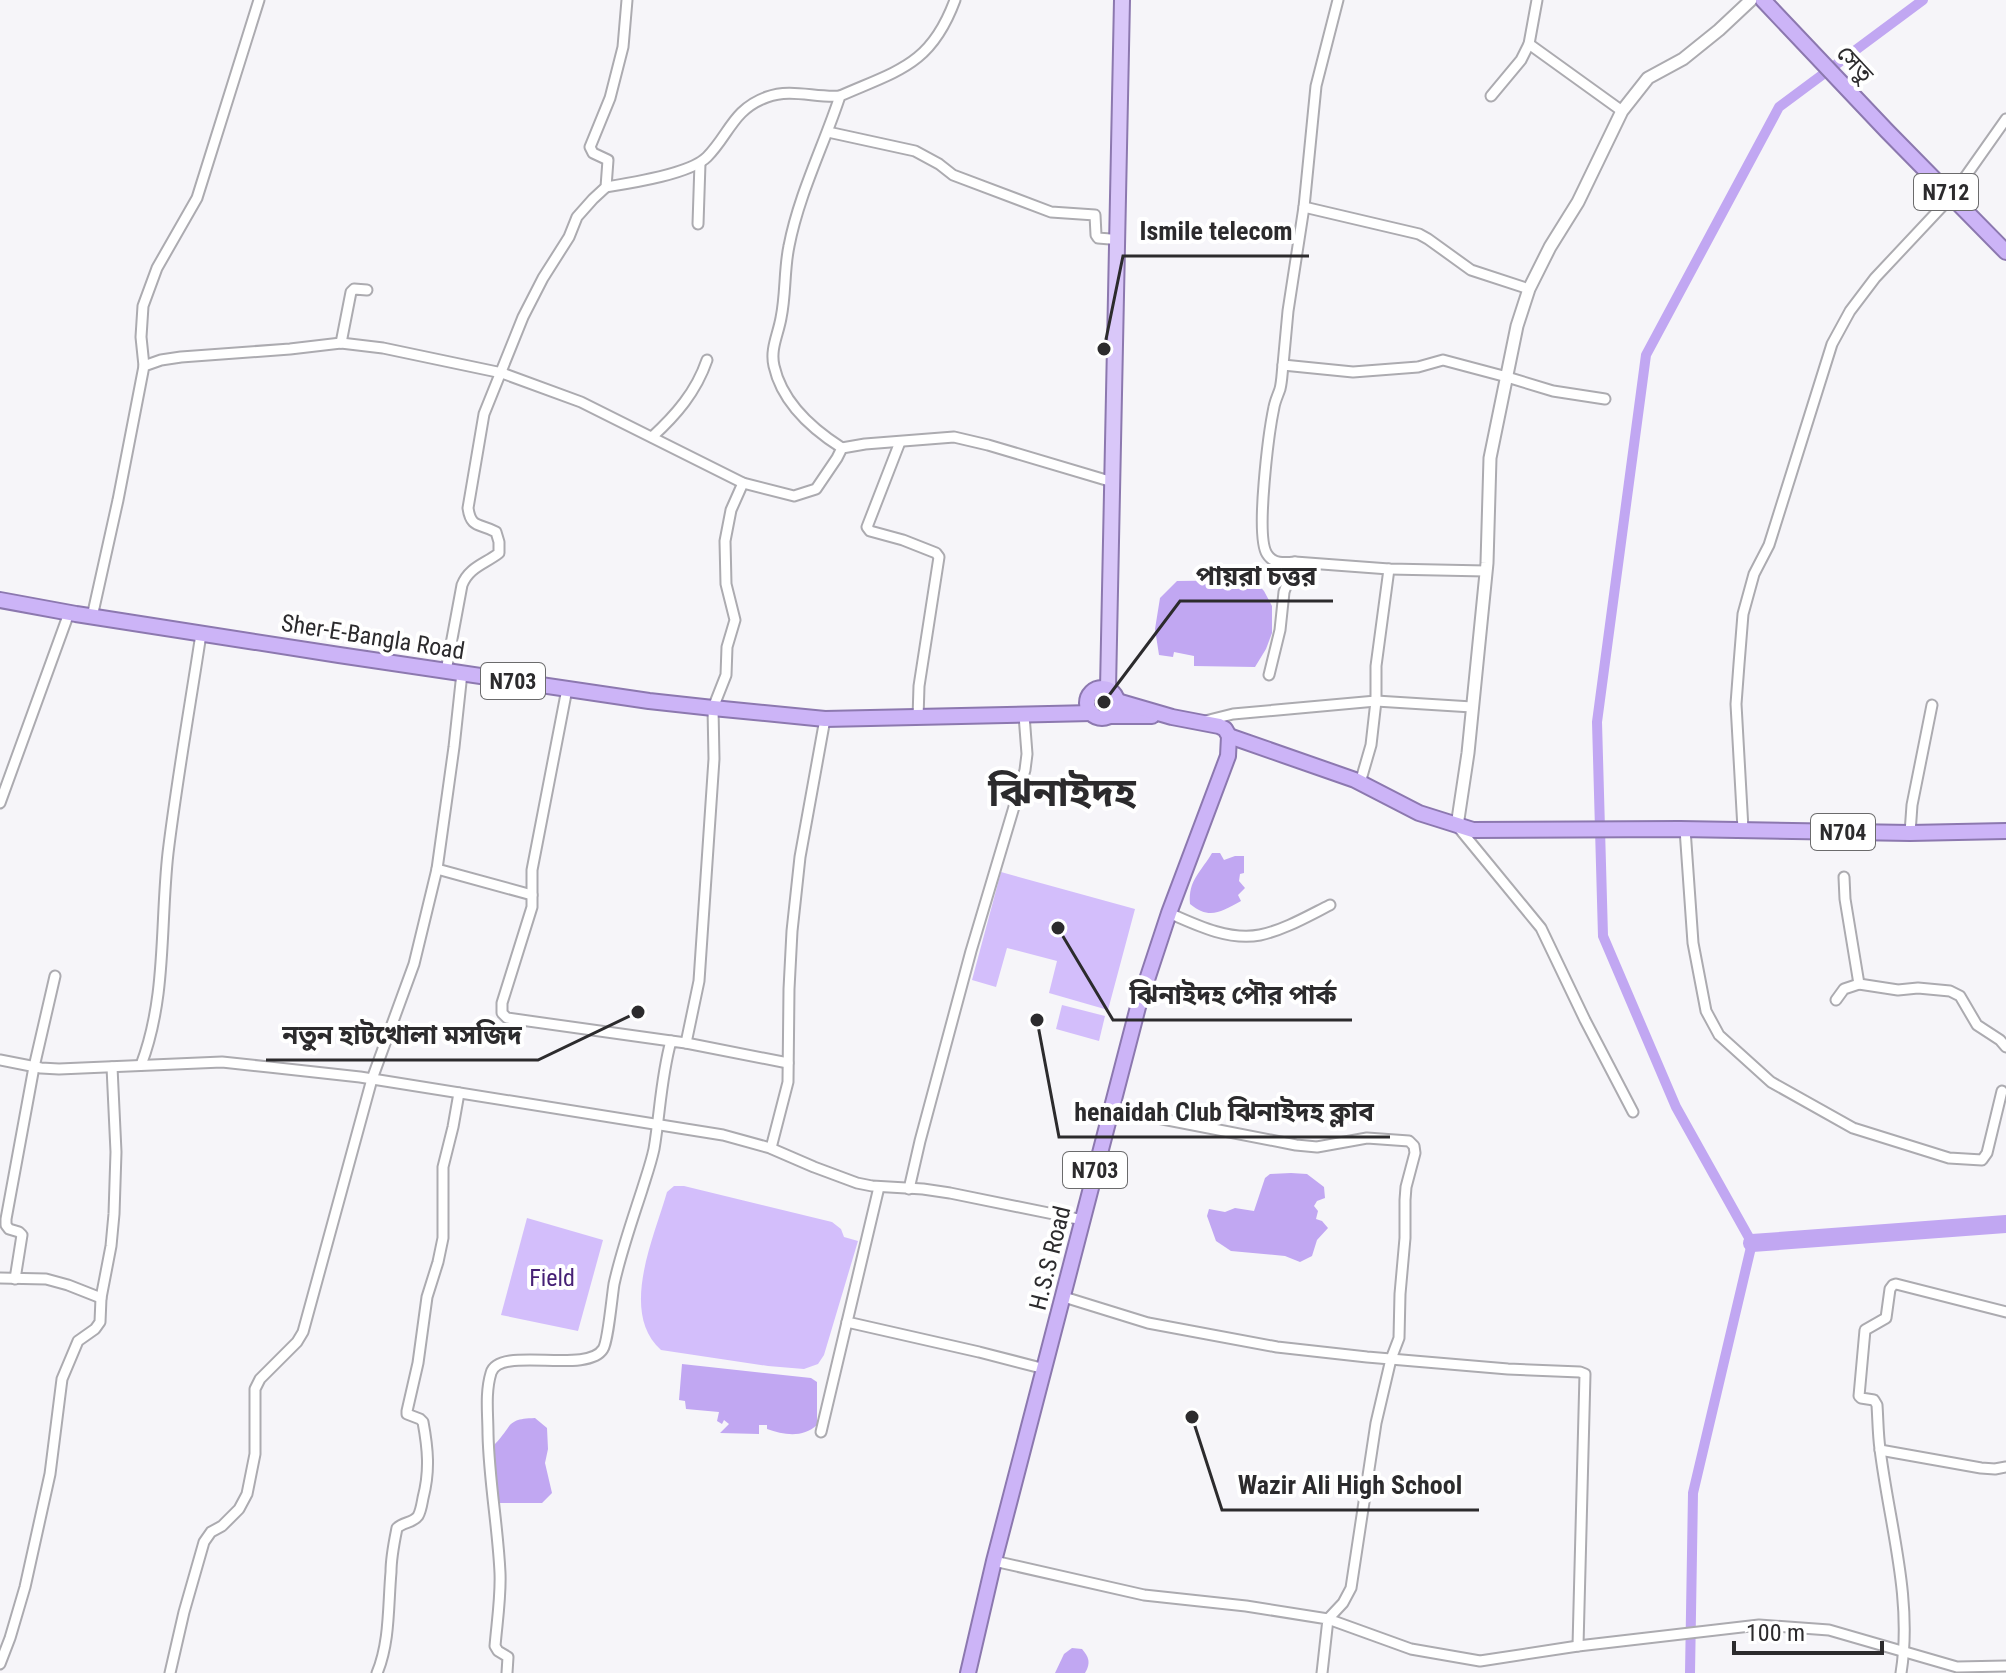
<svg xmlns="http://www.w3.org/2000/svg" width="2006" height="1673" font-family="'Roboto Condensed','Noto Sans Bengali',sans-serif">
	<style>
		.green { fill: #d3befb }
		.water { fill: #c1a7f2 }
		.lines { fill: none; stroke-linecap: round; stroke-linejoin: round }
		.canal { stroke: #c1a7f2; stroke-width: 10 }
		.river { stroke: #c1a7f2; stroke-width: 18 }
		.minor-casing { stroke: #acabb0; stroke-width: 13 }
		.tertiary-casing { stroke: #acabb0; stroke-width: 15 }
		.primary-casing { stroke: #8c78af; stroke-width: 18 }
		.trunk-casing { stroke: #8c78af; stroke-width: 18 }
		.minor { stroke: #fff; stroke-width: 9 }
		.tertiary { stroke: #fff; stroke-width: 11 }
		.primary { stroke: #d9c7f9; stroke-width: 14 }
		.trunk { stroke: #ccb4f7; stroke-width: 14 }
		.labels { text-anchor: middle; stroke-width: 8; stroke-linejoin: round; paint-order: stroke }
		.shield { fill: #fff; stroke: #6b6b6c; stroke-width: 2 }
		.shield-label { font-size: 22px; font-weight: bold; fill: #2c2b2d }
		.street-label { font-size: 24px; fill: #2c2b2d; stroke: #fff }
		.park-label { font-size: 24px; fill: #462075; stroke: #fff }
		.town-label { font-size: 40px; font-weight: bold; fill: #2c2b2d; stroke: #fff }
		.leader { fill: none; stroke: #2c2b2d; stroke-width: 3 }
		.callout-dot { fill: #2c2b2d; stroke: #fff; stroke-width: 3 }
		.callout-label { font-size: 26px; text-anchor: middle; font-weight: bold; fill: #2c2b2d; stroke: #fff; stroke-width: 8; stroke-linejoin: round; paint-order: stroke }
	</style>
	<rect width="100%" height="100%" fill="#f6f5f9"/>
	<!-- green -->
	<g class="green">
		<path d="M1001 872 1135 909 1108 1010 1049 993 1057 961 1007 948 996 987 972 980Z"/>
		<path d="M1062 1005 1105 1016 1099 1041 1056 1029Z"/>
		<path d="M674 1186H684L832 1222 841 1229 844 1237 858 1241 824 1355 818 1364 804 1369 768 1366 661 1350C619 1312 654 1238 667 1192Z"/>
		<path d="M527 1218 603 1240 578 1331 501 1315Z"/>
	</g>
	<!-- water -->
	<g class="water">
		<path d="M1254 580 1264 591 1272 606V633L1266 649 1255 667 1194 666V656L1174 652 1173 657 1159 655 1155 629 1160 598 1177 581Z"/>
		<path d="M1212 853H1220L1224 860 1235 856H1244V873L1240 874 1239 881 1245 888 1238 895 1241 901C1220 912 1210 920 1190 904 1188 880 1201 872 1212 853Z"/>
		<path d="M1291 1173 1307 1174 1324 1187 1325 1198 1317 1201 1314 1206 1318 1211 1316 1219 1322 1221 1328 1228 1317 1240 1312 1256 1300 1262 1285 1256 1231 1251 1216 1241 1207 1216 1209 1209 1225 1212 1235 1208 1254 1211 1265 1178 1270 1174Z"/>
		<path d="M682 1364 811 1378 817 1382V1425C803 1438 784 1435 767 1429V1425H759V1434L720 1433 729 1424 724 1420 722 1424 717 1421 719 1412 686 1409 685 1401 679 1400Z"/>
		<path d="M535 1418 547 1428 548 1449 545 1463 552 1493 542 1503H500L493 1484 495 1444C513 1425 506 1419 535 1418Z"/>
		<path d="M1072 1648 1082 1649C1089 1657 1091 1663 1085 1673H1055L1064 1654Z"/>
	</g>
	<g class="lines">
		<!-- canal -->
		<path class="canal" d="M1690 1673 1693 1493 1752 1243 1676 1107 1603 936 1597 722 1646 355 1779 107 1923 0"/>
		<!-- river -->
		<path class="river" d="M1752 1243 2006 1224"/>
		<!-- minor casing -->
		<g class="minor-casing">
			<g id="minor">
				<path d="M1529 44 1622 111"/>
				<path d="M1491 96 1521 60 1529 44 1537 0"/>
				<path d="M828 132 915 151 939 164 953 175 1051 212 1095 215 1096 235 1098 238 1110 239"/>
				<path d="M606 187C631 183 690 174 707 157 729 135 733 109 767 97 791 88 815 98 840 96"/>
				<path d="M1304 207 1419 234 1428 239 1471 270 1529 289"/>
				<path d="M698 224 700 163"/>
				<path d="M341 343 351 292 354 289 367 290"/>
				<path d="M1283 365 1288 311 1304 207 1316 86 1338 0"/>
				<path d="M144 366 141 337 143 306 157 268 197 198 259 0"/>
				<path d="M652 437C676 415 696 392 707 360"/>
				<path d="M900 442 867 527 870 531 903 540 936 553 939 557 919 686 918 718"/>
				<path d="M842 448C812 429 782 402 774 366 770 349 778 335 781 318 786 294 784 269 789 246 799 194 824 145 840 96 899 70 931 65 955 0"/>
				<path d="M1295 562C1284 563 1273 564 1267 554 1255 536 1269 431 1274 407 1275 401 1278 395 1280 389 1282 381 1282 373 1283 365L1353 372 1418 367 1443 360 1507 377 1553 391 1605 399"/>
				<path d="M92 617 118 500 144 366 161 360 181 357 290 349 341 343 383 348 502 373 581 402 743 483 794 496 816 489 837 458 842 448 865 444 954 437 988 445 1106 480"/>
				<path d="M446 671 462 585C469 567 485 564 499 553V542L496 532C480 523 471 529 468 508L484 414 523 317 543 278 569 237 577 217 593 199 606 187 608 160 593 153 590 147 610 98 623 47 627 0"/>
				<path d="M1269 675 1280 630 1284 592 1295 562 1389 569 1486 571"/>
				<path d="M567 689 532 870V907L502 1003V1013L507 1018 671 1041"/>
				<path d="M1205 721 1233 714 1376 701 1472 707"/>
				<path d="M1360 783 1371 745 1376 701V666L1389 569"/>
				<path d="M0 803 69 613"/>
				<path d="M1458 827 1541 928 1585 1020 1633 1112"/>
				<path d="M1685 829 1693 943 1706 1011 1719 1035 1771 1082 1853 1128 1949 1158 1982 1160 1987 1153 2002 1091"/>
				<path d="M1743 829 1736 704 1739 664 1743 614 1754 574 1769 545 1832 344 1850 311 1875 278 1951 197 2006 119"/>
				<path d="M1910 833 1912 805 1932 705"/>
				<path d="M437 869 532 895"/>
				<path d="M1844 877 1845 899 1859 984"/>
				<path d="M1169 913C1196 925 1229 941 1260 935 1284 930 1308 916 1330 905"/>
				<path d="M1836 1000 1844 989 1859 984 1898 990 1918 988 1950 991 1960 996 1977 1025 2000 1040 2006 1047"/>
				<path d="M686 1043 788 1063"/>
				<path d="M0 1060 41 1068 59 1069 222 1062 269 1067 360 1077 723 1135 770 1148 814 1167 857 1183 872 1186 923 1189 950 1193 1083 1220"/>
				<path d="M141 1065C167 997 160 924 168 853 177 779 190 706 201 634"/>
				<path d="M1111 1109 1296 1145 1317 1147 1367 1138 1409 1141 1414 1146 1415 1153 1406 1187 1405 1200V1238L1400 1294 1399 1338 1391 1359 1376 1423 1351 1588 1343 1603 1328 1619 1411 1649 1480 1661 1578 1646 1759 1625 1829 1630 1957 1667 2006 1666"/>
				<path d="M771 1148 788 1082 789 989 792 931 800 857 825 719"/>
				<path d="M879 1187 847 1322 979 1352 1045 1369"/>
				<path d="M909 1189 920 1141 971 951 1025 770 1027 754 1024 715"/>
				<path d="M0 1278 46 1279 68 1285 101 1298"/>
				<path d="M15 1279 22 1235 19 1232 9 1229 6 1225V1219L34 1067 55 976"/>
				<path d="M1064 1297 1148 1323 1277 1347 1367 1357 1508 1369 1580 1372 1585 1374 1578 1646"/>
				<path d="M821 1432 847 1322"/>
				<path d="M1880 1450 1981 1468 1995 1469 2006 1467"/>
				<path d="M994 1561 1144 1595 1246 1606 1328 1619 1322 1673"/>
				<path d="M0 1664 10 1638 25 1587 50 1474 62 1379 78 1341 95 1329 100 1322 101 1298 111 1246 114 1214 116 1152 112 1067"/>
				<path d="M170 1673 184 1612 204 1542 211 1532 222 1526 239 1509 247 1494 255 1454V1389L260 1379 297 1342 303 1332 372 1079 414 964 437 869 454 747 462 673"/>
				<path d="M377 1673C390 1642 388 1605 391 1572 391 1557 394 1543 397 1528 403 1522 413 1523 418 1516 421 1511 422 1503 423 1498 430 1471 428 1449 423 1422L420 1419 407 1414V1411L418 1363 427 1297 438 1262 443 1238V1167L453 1127 459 1093"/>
				<path d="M507 1673 508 1657 498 1651 495 1646C497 1622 501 1597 500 1573 498 1527 489 1481 488 1434 488 1414 485 1393 491 1373 499 1345 587 1375 603 1349 608 1342 612 1296 614 1284 621 1252 632 1221 642 1190 646 1177 651 1163 654 1149 660 1113 661 1077 671 1041L686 1043 699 981 714 759 713 708 726 675 727 647 735 620 726 584 725 541 731 510 743 483"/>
				<path d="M1901 1673C1913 1598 1889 1523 1880 1449 1878 1435 1878 1420 1877 1405L1874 1400 1861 1398 1859 1396 1865 1330 1886 1318 1890 1289 1893 1285 1896 1284 2006 1312"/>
			</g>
		</g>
		<!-- tertiary casing -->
		<g class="tertiary-casing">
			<path id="tertiary" d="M1457 826 1468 753 1487 563 1490 458 1517 326 1529 289 1550 247 1578 202 1622 111 1648 78 1683 59 1719 30 1751 0"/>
		</g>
		<!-- primary casing -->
		<g class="primary-casing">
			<path id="primary" d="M1108 689 1122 0"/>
		</g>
		<!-- trunk casing -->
		<g class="trunk-casing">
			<g id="trunk">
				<path d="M1763 0 1887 131 2006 252"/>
				<path d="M0 600 76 614 339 655 649 701 713 708 825 719 1092 713"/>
				<circle cx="1102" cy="703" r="15"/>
				<path d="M1109 716H1152"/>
				<path d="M1229 736 1355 780 1419 813 1473 830 1680 829 1910 833 2006 831"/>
				<path d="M968 1673 994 1561 1138 1007 1169 913 1228 756 1229 736 1225 729 1219 726 1172 717 1117 701"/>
			</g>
		</g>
		<!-- minor -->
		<use href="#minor" class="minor"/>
		<!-- tertiary -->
		<use href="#tertiary" class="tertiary"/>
		<!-- primary -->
		<use href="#primary" class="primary"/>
		<!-- trunk -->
		<use href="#trunk" class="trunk"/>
	</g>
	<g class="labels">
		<!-- shield labels -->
		<g class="shield">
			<rect x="1914" y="174" width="64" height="36" rx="6"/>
			<rect x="481" y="663" width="64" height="36" rx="6"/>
			<rect x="1811" y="814" width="64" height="36" rx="6"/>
			<rect x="1063" y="1152" width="64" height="36" rx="6"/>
		</g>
		<g class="shield-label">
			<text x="1946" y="200">N712</text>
			<text x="513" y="689">N703</text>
			<text x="1843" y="840">N704</text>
			<text x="1095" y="1178">N703</text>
		</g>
		<!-- street labels -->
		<g class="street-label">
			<text transform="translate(1855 64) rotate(47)" y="8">সেতু</text>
			<text transform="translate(373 637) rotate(9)" y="8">Sher-E-Bangla Road</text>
			<text transform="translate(1050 1258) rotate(-76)" y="8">H.S.S Road</text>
		</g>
		<!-- park labels -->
		<g class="park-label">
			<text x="552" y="1286">Field</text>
		</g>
		<!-- town labels -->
		<g class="town-label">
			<text x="1062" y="806">ঝিনাইদহ</text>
		</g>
	</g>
	<!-- callouts -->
	<path class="leader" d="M1104 349L1123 256H1309M1104 702L1180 601H1333M1058 928L1113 1020H1352M638 1012L538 1060H266M1037 1020L1059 1137H1390M1192 1417L1222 1510H1479"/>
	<g class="callout-dot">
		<circle cx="1104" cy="349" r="8"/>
		<circle cx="1104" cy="702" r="8"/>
		<circle cx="1058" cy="928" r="8"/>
		<circle cx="638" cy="1012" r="8"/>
		<circle cx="1037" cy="1020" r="8"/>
		<circle cx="1192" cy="1417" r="8"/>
	</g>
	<g class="callout-label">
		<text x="1216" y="240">Ismile telecom</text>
		<text x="1256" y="585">পায়রা চত্তর</text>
		<text x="1233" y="1004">ঝিনাইদহ পৌর পার্ক</text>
		<text x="402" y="1044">নতুন হাটখোলা মসজিদ</text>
		<text x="1224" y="1121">henaidah Club ঝিনাইদহ ক্লাব</text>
		<text x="1350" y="1494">Wazir Ali High School</text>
	</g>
	<!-- scale -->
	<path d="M1734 1641v12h148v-12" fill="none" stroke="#2c2b2d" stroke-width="4"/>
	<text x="1746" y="1641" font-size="24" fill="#2c2b2d" stroke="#ffffff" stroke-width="6" paint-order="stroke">100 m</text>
</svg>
